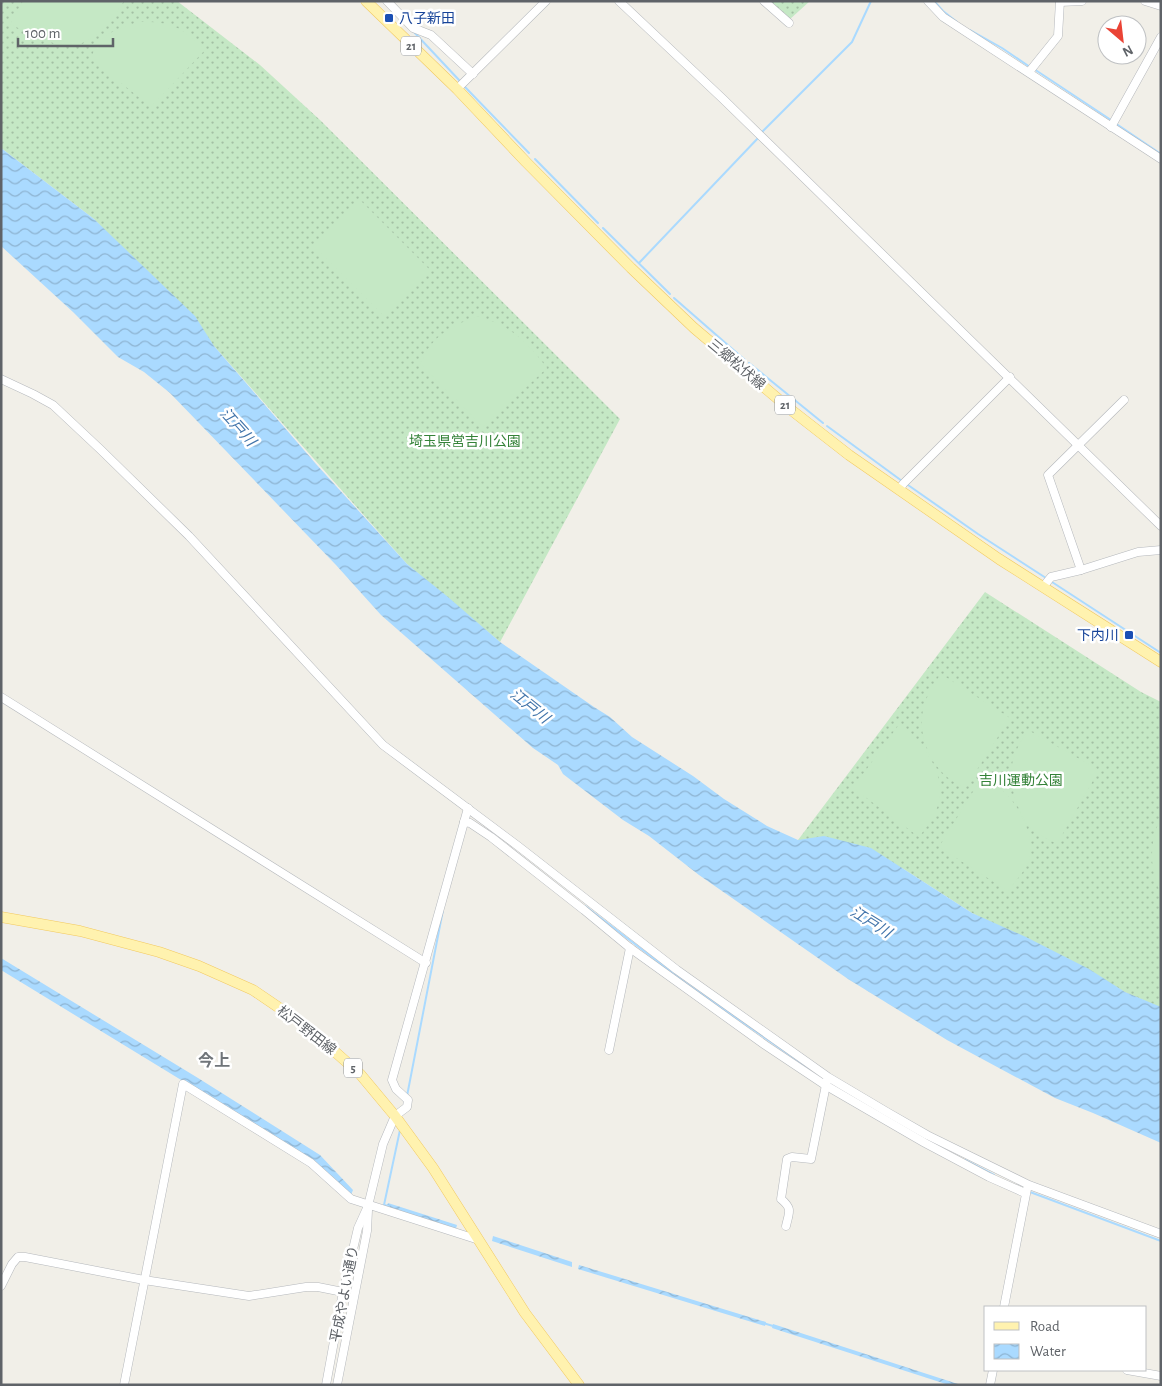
<svg xmlns="http://www.w3.org/2000/svg" width="1162" height="1386" font-family="'Alegreya Sans','Noto Sans JP',sans-serif">
	<style>
		.grass { fill: url(#grass-dots) }
		.pitch { fill: #c5e8c5 }
		.water { fill: url(#water-waves) }
		.lines { fill: none; stroke-linecap: round; stroke-linejoin: round }
		.stream { stroke: #aadaff; stroke-width: 2 }
		.minor-casing { stroke: #b5b8bc; stroke-width: 9 }
		.major-casing { stroke: #f2c960; stroke-width: 11 }
		.minor { stroke: #fff; stroke-width: 8 }
		.major { stroke: #fff2af; stroke-width: 10 }
		.transit-dot { fill: #1a4fb4; stroke: #fff; stroke-width: 2 }
		.labels { text-anchor: middle; stroke-width: 5; stroke-linejoin: round; paint-order: stroke }
		.shield { fill: #fff; stroke: #8f9295; stroke-width: 1 }
		.shield-label { font-size: 12px; font-weight: bold; fill: #5f6368 }
		.transit-label { font-size: 14px; fill: #164399; stroke: #fff; text-anchor: start }
		.street-label { font-size: 14px; fill: #5f6368; stroke: #fff }
		.park-label { font-size: 14px; fill: #348238; stroke: #fff }
		.water-label { font-size: 15px; font-style: italic; fill: #4174aa; stroke: #fff }
		.quarter-label { font-size: 16px; font-weight: bold; fill: #70757a; stroke: #fff }
	</style>
	<defs>
		<pattern id="grass-dots" width="8" height="8" patternUnits="userSpaceOnUse" patternTransform="scale(1.25)"><rect width="8" height="8" fill="#c5e8c5"/><path d="M2 2h.1M6 6h.1" fill="none" stroke="#a3c0a4" stroke-width="1.8" stroke-linecap="round"/></pattern>
		<pattern id="water-waves" width="16" height="10" patternUnits="userSpaceOnUse" patternTransform="scale(1.25)"><rect width="16" height="10" fill="#aadaff"/><path d="M0 5q4-4 8 0t8 0" fill="none" stroke="#8eb4d2"/></pattern>
	</defs>
	<rect width="100%" height="100%" fill="#f1efe8"/>
	<!-- grass -->
	<g class="grass">
		<path d="M1 1H177L260 65 320 120 620 419 500 642 407 564 214 346 94 219 1 148Z"/>
		<path d="M769 1H810L789 20Z"/>
		<path d="M985 592 1141 692 1161 702V1008L1125 992 972 913 902 868 798 840Z"/>
	</g>
	<!-- pitch -->
	<g class="pitch">
		<path d="M23 1H124C113 19 95 42 72 46 57 48 24 31 10 24Z"/>
		<path d="M139 22C173 21 182 28 205 50L151 107 91 59C98 34 116 29 139 22Z"/>
		<path d="M359 199 430 270 384 316 313 246Z"/>
		<path d="M477 316C511 326 526 340 547 368L483 427 420 363C424 358 426 351 430 346 442 330 460 323 477 316Z"/>
		<path d="M941 674 1010 718 966 787C938 780 919 744 922 716 924 701 931 686 941 674Z"/>
		<path d="M900 723C923 742 949 776 937 808 933 819 926 828 919 837L853 788Z"/>
		<path d="M1028 730 1099 770 1057 844C1050 840 1040 836 1033 830 1019 818 1008 784 1012 765 1014 752 1021 741 1028 730Z"/>
		<path d="M982 777C989 781 998 786 1004 792 1021 807 1037 841 1028 863 1023 873 1015 882 1008 891L939 847Z"/>
		<path d="M1161 818V893C1149 871 1149 840 1161 818Z"/>
	</g>
	<!-- water -->
	<g class="water">
		<path d="M1 148 94 219 195 316 214 346 316 464 407 564 448 597 500 642 594 707 610 717 632 737 693 776 724 799 767 826 798 840 824 836 871 848 972 913 1026 937 1089 969 1125 992 1161 1007V1143L1093 1113 1055 1098 947 1040 848 979 699 875 649 836 623 820 563 774 558 765 533 748 381 615 336 565 170 393 144 372 118 357 73 312 1 246Z"/>
		<path d="M1 958 198 1078 320 1155 353 1190 351 1195 191 1086 1 970Z"/>
		<path d="M388 1203 457 1225 456 1229 386 1208Z"/>
		<path d="M493 1236 572 1262V1267L492 1241Z"/>
		<path d="M579 1265 766 1322 765 1326 578 1269Z"/>
		<path d="M773 1324 961 1385H949L772 1328Z"/>
	</g>
	<g class="lines">
		<!-- stream -->
		<g class="stream">
			<path d="M934 1 943 11 957 22"/>
			<path d="M970 30 1002 48 1030 67"/>
			<path d="M413 31 459 80"/>
			<path d="M1034 69 1111 120"/>
			<path d="M465 87 529 153"/>
			<path d="M1115 123 1161 154"/>
			<path d="M762 132 852 42 871 1"/>
			<path d="M535 159 598 223"/>
			<path d="M603 228 670 294"/>
			<path d="M639 263 760 136"/>
			<path d="M674 298 745 360"/>
			<path d="M749 363 823 423"/>
			<path d="M827 426 902 481"/>
			<path d="M908 485 978 534 1046 578"/>
			<path d="M1052 582 1161 653"/>
			<path d="M585 906 686 983 810 1069"/>
			<path d="M837 1086 852 1096"/>
			<path d="M407 1096 443 910"/>
			<path d="M965 1160 994 1175"/>
			<path d="M1030 1192 1161 1241"/>
			<path d="M389 1206 384 1205 400 1130"/>
			<path d="M763 1323 773 1326"/>
		</g>
		<!-- minor casing -->
		<g class="minor-casing">
			<g id="minor">
				<path d="M387 1 413 28 431 35 473 74"/>
				<path d="M619 1 723 99 1161 526"/>
				<path d="M764 1 789 23"/>
				<path d="M928 1 943 17 1161 159"/>
				<path d="M1145 1 1161 6"/>
				<path d="M1060 2 1082 1"/>
				<path d="M1029 72 1058 36 1060 1"/>
				<path d="M457 89 546 1"/>
				<path d="M1111 127 1161 37"/>
				<path d="M1 379 33 394 53 405 101 450 189 536 383 745 518 846 677 970 828 1077 887 1112 927 1135 1029 1185 1161 1234"/>
				<path d="M900 489 903 484 1010 377"/>
				<path d="M1081 570 1048 475 1124 400"/>
				<path d="M1043 587 1051 577 1081 570 1138 552 1161 550"/>
				<path d="M1 697 426 963"/>
				<path d="M464 822 470 823 491 837 584 910 630 948 765 1045 825 1085 925 1143 989 1177 1025 1193"/>
				<path d="M609 1050 630 948"/>
				<path d="M786 1226C789 1212 793 1209 781 1199L787 1159 792 1157 811 1159 827 1080"/>
				<path d="M1 1286 12 1264 18 1257H25L144 1280 249 1296 306 1287H318L343 1292"/>
				<path d="M1004 1307 1027 1189"/>
				<path d="M1127 1370 1161 1376"/>
				<path d="M124 1385 183 1084 311 1163 351 1199 479 1240"/>
				<path d="M326 1385 343 1292 358 1228 368 1206 383 1144 395 1116 407 1107 408 1100 396 1089 392 1080 468 808"/>
				<path d="M337 1385 367 1231 368 1210"/>
				<path d="M990 1385 993 1370"/>
			</g>
		</g>
		<!-- major casing -->
		<g class="major-casing">
			<g id="major">
				<path d="M366 1 457 89 526 162 631 268 694 328 790 409 849 455 999 559 1161 662"/>
				<path d="M1 917 80 931 159 952 199 966 253 990 306 1026 360 1074 395 1116 433 1168 525 1313 579 1385"/>
			</g>
		</g>
		<!-- minor -->
		<use href="#minor" class="minor"/>
		<!-- major -->
		<use href="#major" class="major"/>
	</g>
	<!-- markers -->
	<g class="transit-dot">
		<rect x="384" y="13" width="10" height="10" rx="2.5"/>
		<rect x="1124" y="630" width="10" height="10" rx="2.5"/>
	</g>
	<g class="labels">
		<!-- shield labels -->
		<g class="shield">
			<rect x="401" y="36.5" width="20" height="19" rx="4"/>
			<rect x="775" y="395.5" width="20" height="19" rx="4"/>
			<rect x="344" y="1058.5" width="18" height="19" rx="4"/>
		</g>
		<g class="shield-label">
			<text x="411" y="50">21</text>
			<text x="785" y="409">21</text>
			<text x="353" y="1072">5</text>
		</g>
		<!-- transit labels -->
		<g class="transit-label">
			<text x="399" y="23">八子新田</text>
			<text x="1119" y="640" text-anchor="end">下内川</text>
		</g>
		<!-- street labels -->
		<g class="street-label">
			<text transform="translate(737 364) rotate(40)" y="5">三郷松伏線</text>
			<text transform="translate(307 1030) rotate(38)" y="5">松戸野田線</text>
			<text transform="translate(344 1294) rotate(-79)" y="5">平成やよい通り</text>
		</g>
		<!-- park labels -->
		<g class="park-label">
			<text x="465" y="446">埼玉県営吉川公園</text>
			<text x="1021" y="785">吉川運動公園</text>
		</g>
		<!-- water labels -->
		<g class="water-label">
			<text transform="translate(238 427) rotate(48)" y="5">江戸川</text>
			<text transform="translate(530 706) rotate(39)" y="5">江戸川</text>
			<text transform="translate(871 922) rotate(32)" y="5">江戸川</text>
		</g>
		<!-- quarter labels -->
		<g class="quarter-label">
			<text x="214" y="1066">今上</text>
		</g>
	</g>
	<!-- border -->
	<rect width="1162" height="1386" fill="none" stroke="#5f6368" stroke-width="5"/>
	<!-- legend -->
	<rect x="984" y="1306" width="162" height="65" fill="#ffffff" stroke="#bfc1c3"/>
	<rect x="994" y="1322" width="25" height="8" fill="#fff2af" stroke="#bfc1c3"/>
	<text x="1030" y="1331" font-size="15" fill="#5f6368">Road</text>
	<rect x="994" y="1344" width="25" height="15" fill="url(#water-waves)" stroke="#bfc1c3"/>
	<text x="1030" y="1356" font-size="15" fill="#5f6368">Water</text>
	<!-- north arrow -->
	<g transform="translate(1122 40) rotate(152)"><circle r="24" fill="#ffffff" stroke="#bfc1c3"/>
	<path d="M0-4L9 19L0 12L-9 19Z" fill="#ea4335"/>
	<text y="-8" font-size="14" font-weight="bold" text-anchor="middle" fill="#5f6368">N</text>
	</g>
	<!-- scale -->
	<path d="M18 38v8h95v-8" fill="none" stroke="#5f6368" stroke-width="2.5"/>
	<text x="25" y="38" font-size="15" fill="#5f6368" stroke="#ffffff" stroke-width="4" paint-order="stroke">100 m</text>
</svg>
